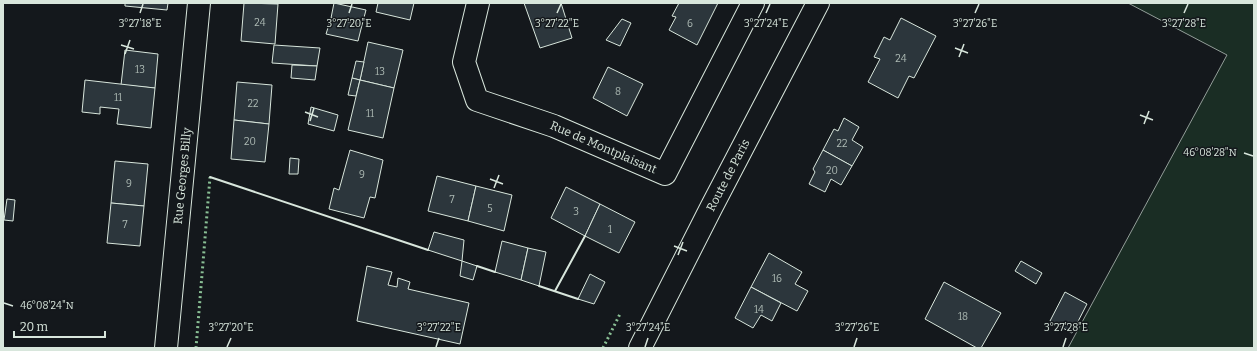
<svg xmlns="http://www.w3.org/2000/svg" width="1257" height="351" font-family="Bitter,serif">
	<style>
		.green { fill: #1a2d24; stroke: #939e99 }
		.building { fill: #2c363c; stroke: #d8e6dc }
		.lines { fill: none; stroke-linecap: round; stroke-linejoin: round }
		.minor-casing { stroke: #d8e6dc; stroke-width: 24 }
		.major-casing { stroke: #d8e6dc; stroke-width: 24 }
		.minor { stroke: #14181c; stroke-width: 22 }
		.major { stroke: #14181c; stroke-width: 22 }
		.hedge { stroke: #8ac095; stroke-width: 3; stroke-dasharray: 2 3; stroke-linecap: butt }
		.wall { stroke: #d8e6dc; stroke-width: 2 }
		.ticks { fill: none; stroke: #d8e6dc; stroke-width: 1.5 }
		.labels { text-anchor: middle; stroke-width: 3; stroke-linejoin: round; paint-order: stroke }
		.number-label { font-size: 10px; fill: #adbab4 }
		.street-label { font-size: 12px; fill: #d8e6dc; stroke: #14181c }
		.ticks-label { font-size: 10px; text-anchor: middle; fill: #d8e6dc; stroke: #14181c; stroke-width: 3; stroke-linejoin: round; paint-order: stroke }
	</style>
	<rect width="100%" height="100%" fill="#14181c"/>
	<!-- green -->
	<path class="green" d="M1128 3H1254V348H1068L1227 55Z"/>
	<!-- building -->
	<g class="building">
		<path d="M125 3H168L167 10 125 6Z"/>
		<path d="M244 3 278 4 275 44 241 41Z"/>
		<path d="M334 3 366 10 362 25 331 18Z"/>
		<path d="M378 3H414L410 20 376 12Z"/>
		<path d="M524 3H561L572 38 540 48Z"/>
		<path d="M679 3H718L697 45 669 30 676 17 672 16Z"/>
		<path d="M331 18 362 25 358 41 326 34Z"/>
		<path d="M901 18 936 36 914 78 909 76 898 98 868 82 880 59 874 57 884 37 890 40Z"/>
		<path d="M622 19 631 23 620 46 606 40Z"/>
		<path d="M368 42 403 50 394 88 360 80Z"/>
		<path d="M274 45 320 48 317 66 272 63Z"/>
		<path d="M125 50 158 54 155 88 121 85Z"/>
		<path d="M356 61 364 62 360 80 352 78Z"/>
		<path d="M292 65 317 66 315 80 291 78Z"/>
		<path d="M608 67 643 84 627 116 593 98Z"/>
		<path d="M352 78 360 80 356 96 348 95Z"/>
		<path d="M85 80 155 88 151 128 117 124 119 109 100 107V114L82 112Z"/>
		<path d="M360 80 394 88 383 138 348 130Z"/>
		<path d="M237 82 272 85 269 124 234 120Z"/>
		<path d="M311 107 338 115 334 131 308 124Z"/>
		<path d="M844 118 859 127 852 140 863 147 852 166 823 150 834 129 838 131Z"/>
		<path d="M234 120 269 124 265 162 231 159Z"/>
		<path d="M350 150 383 160 375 198 370 197 364 218 329 209 334 188 339 190Z"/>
		<path d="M823 150 852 166 841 185 831 179 825 192 809 184 815 172 813 169Z"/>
		<path d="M290 158 299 159 298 174H289Z"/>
		<path d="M115 161 148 164 144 206 111 203Z"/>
		<path d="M437 176 476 186 468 221 428 211Z"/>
		<path d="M476 186 512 195 504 231 468 221Z"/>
		<path d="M566 187 600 204 585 236 551 218Z"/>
		<path d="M7 199 15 200 13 221 4 220Z"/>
		<path d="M111 203 144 206 140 246 107 243Z"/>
		<path d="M600 204 635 222 619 253 585 236Z"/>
		<path d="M434 232 464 240 462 261 428 250Z"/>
		<path d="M502 241 528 248 521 280 495 272Z"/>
		<path d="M528 248 546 252 539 286 521 280Z"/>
		<path d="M769 253 802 272 795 284 808 291 797 311 751 287Z"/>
		<path d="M462 261 477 266 473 280 460 276Z"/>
		<path d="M1021 261 1042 273 1036 284 1015 271Z"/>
		<path d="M367 266 392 272 388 285 397 287 398 278 410 282 408 289 469 303 460 344 357 321Z"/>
		<path d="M590 274 605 282 594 304 578 299Z"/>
		<path d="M944 282 1001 313 981 348H977L925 319Z"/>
		<path d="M751 287 781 303 772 321 761 315 753 328 735 318Z"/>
		<path d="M1065 292 1087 304 1072 333 1050 321Z"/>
	</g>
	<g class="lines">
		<!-- minor casing -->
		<g class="minor-casing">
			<g id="minor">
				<path id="s1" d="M478 3 464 62 477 100 554 126 665 174 753 3"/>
				<path id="s2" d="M166 348 199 3"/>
			</g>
		</g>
		<!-- major casing -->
		<g class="major-casing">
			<g id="major">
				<path id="s3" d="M640 348 711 208 818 3"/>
			</g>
		</g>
		<!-- minor -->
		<use href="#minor" class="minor"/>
		<!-- major -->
		<use href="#major" class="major"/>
		<!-- hedge -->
		<g class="hedge">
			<path d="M196 348 210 177"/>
			<path d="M603 348 620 314"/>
		</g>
		<!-- wall -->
		<g class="wall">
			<path d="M210 177 428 250"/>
			<path d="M477 266 495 272"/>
			<path d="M539 286 578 299"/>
			<path d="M555 291 585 236"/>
		</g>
	</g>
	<!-- ticks -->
	<path class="ticks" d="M140 13 143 4M349 13 352 4M557 13 561 4M766 13 770 4M975 13 979 4M1184 13 1188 4M121 45 134 49M955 48 968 53M125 54 130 40M959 57 964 44M305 112 318 117M1140 115 1153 120M310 121 314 108M1144 124 1149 111M1244 153 1253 156M490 179 503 184M494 188 499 175M674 246 687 251M678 255 683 242M4 303 13 306M227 347 231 338M436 347 439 338M645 347 648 338M854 347 857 338M1063 347 1066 338"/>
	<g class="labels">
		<!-- number labels -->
		<g class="number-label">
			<text x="260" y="26">24</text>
			<text x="690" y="27">6</text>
			<text x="901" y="62">24</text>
			<text x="140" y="73">13</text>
			<text x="380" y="75">13</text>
			<text x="618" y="95">8</text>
			<text x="118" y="101">11</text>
			<text x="253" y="107">22</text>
			<text x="370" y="117">11</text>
			<text x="250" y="145">20</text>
			<text x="842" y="147">22</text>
			<text x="832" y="174">20</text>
			<text x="362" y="178">9</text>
			<text x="129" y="187">9</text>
			<text x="452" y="203">7</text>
			<text x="490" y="212">5</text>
			<text x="576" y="215">3</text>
			<text x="125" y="228">7</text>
			<text x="610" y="233">1</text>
			<text x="777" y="282">16</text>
			<text x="759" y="313">14</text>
			<text x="963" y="320">18</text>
		</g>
		<!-- street labels -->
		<g class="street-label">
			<text dy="4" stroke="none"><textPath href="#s1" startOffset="236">Rue de Montplaisant</textPath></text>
			<text dy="4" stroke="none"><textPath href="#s3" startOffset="194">Route de Paris</textPath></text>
			<text dy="4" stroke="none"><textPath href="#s2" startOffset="173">Rue Georges Billy</textPath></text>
		</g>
	</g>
	<g class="ticks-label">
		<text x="1184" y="27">3°27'28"E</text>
		<text x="140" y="27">3°27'18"E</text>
		<text x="349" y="27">3°27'20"E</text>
		<text x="557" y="27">3°27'22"E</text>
		<text x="766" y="27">3°27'24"E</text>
		<text x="975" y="27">3°27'26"E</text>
		<text x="1210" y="156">46°08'28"N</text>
		<text x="47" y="309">46°08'24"N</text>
		<text x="231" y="331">3°27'20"E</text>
		<text x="439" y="331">3°27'22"E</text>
		<text x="648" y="331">3°27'24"E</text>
		<text x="857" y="331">3°27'26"E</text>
		<text x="1066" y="331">3°27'28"E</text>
	</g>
	<!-- border -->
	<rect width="1257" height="351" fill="none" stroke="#d8e6dc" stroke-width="8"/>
	<!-- scale -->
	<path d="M14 331v6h91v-6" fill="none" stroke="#d8e6dc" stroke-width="2"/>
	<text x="20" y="331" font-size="12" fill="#d8e6dc" stroke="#14181c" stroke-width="3" paint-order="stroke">20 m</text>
</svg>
